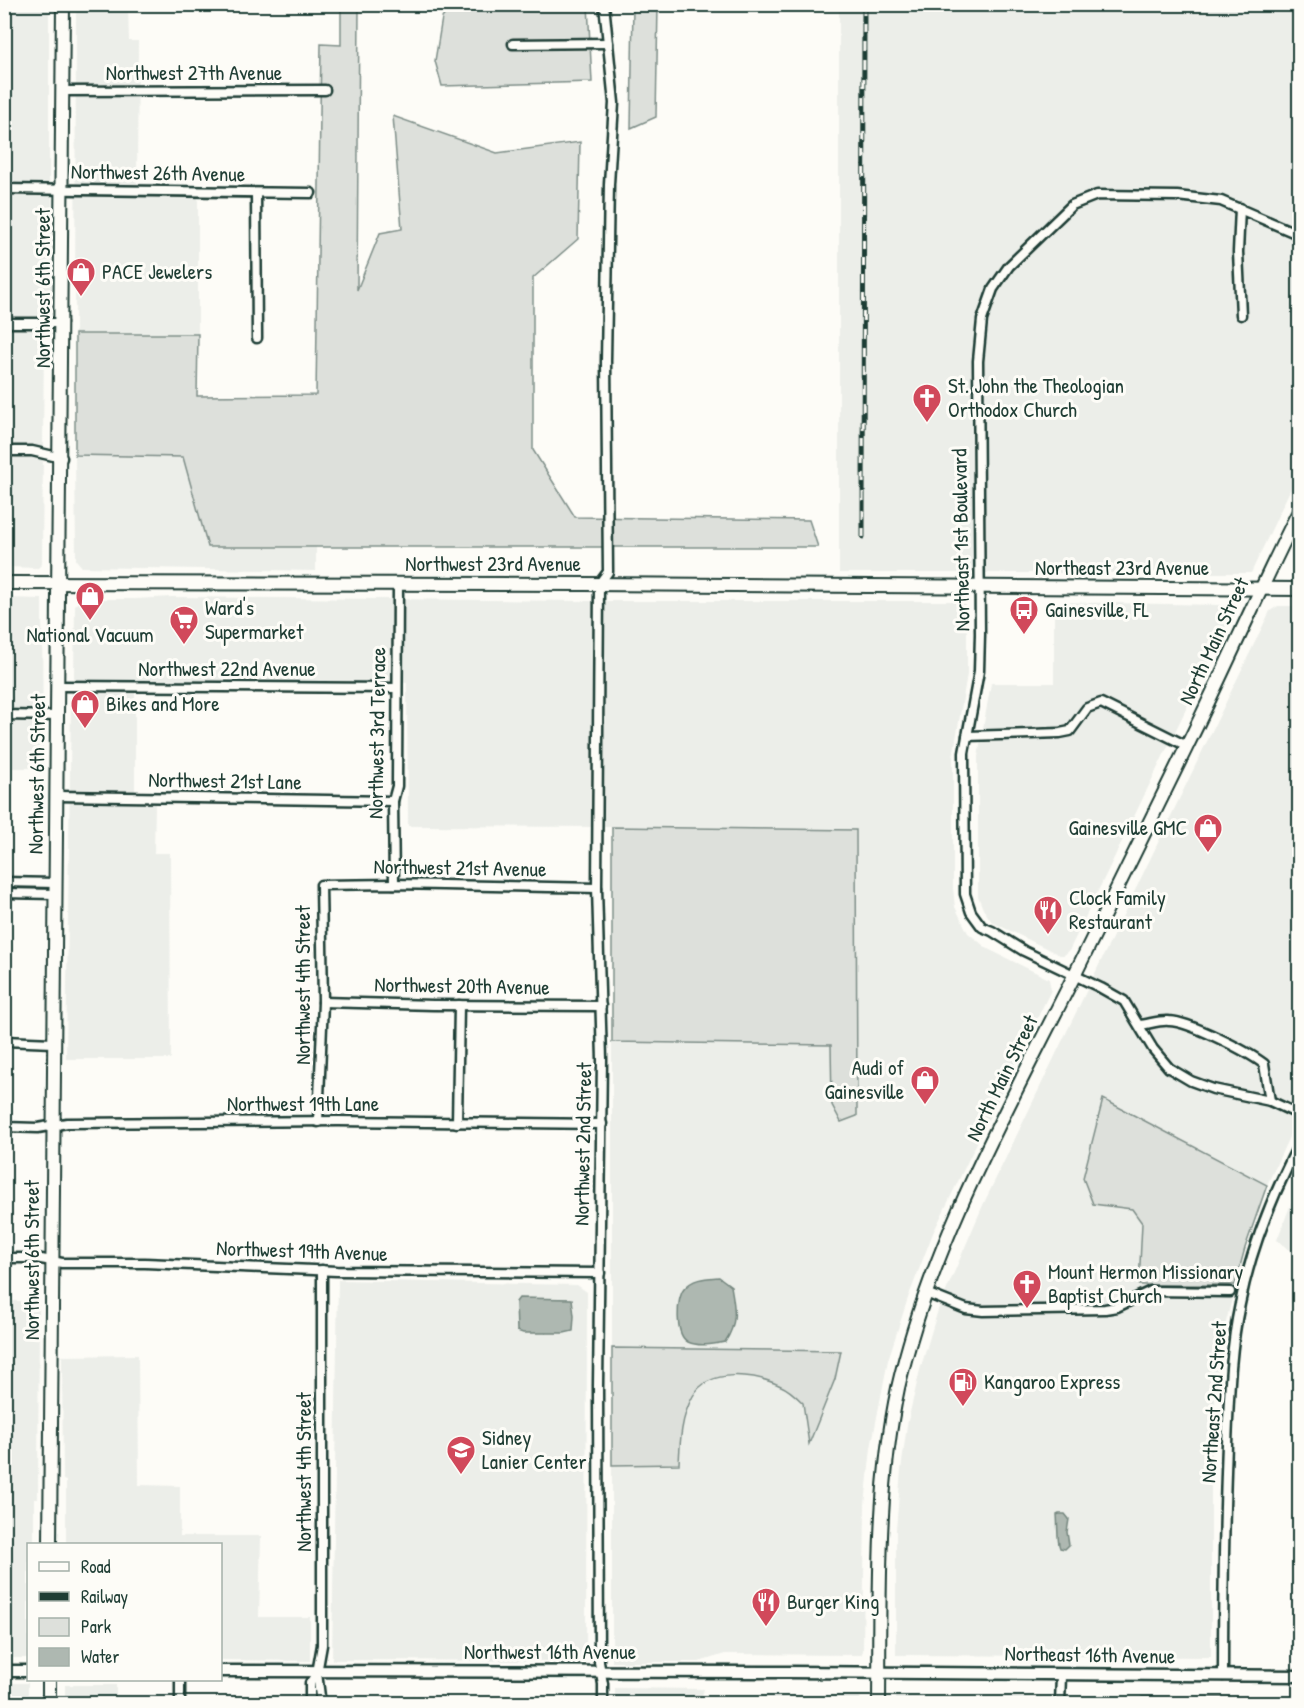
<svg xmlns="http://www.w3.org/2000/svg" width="1304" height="1708" font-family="'Patrick Hand',sans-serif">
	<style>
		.built { fill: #eceee9 }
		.green { fill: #dde0db; stroke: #7e8e88; stroke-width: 1.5 }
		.water { fill: #aeb8b1; stroke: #75877f; stroke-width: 1.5 }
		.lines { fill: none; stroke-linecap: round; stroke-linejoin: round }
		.minor-casing { stroke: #1f3d34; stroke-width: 13 }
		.tertiary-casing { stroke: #1f3d34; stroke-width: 15 }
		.secondary-casing { stroke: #1f3d34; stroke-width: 16 }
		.minor { stroke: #fdfcf7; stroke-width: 8 }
		.tertiary { stroke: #fdfcf7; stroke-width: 10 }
		.secondary { stroke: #fdfcf7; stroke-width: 12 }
		.rail-casing { stroke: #1f3d34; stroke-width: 5 }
		.rail { stroke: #fdfcf7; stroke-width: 3; stroke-dasharray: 9; stroke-linecap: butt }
		.labels { text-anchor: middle; stroke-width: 6; stroke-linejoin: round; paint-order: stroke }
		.street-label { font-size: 21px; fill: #1f3d34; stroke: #fdfcf7 }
		.poi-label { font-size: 21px; fill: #1f3d34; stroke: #fdfcf7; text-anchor: start }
	</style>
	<rect width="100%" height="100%" fill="#fdfcf7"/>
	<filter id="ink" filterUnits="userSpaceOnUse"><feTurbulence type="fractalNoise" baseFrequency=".0167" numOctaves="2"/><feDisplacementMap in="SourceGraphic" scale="12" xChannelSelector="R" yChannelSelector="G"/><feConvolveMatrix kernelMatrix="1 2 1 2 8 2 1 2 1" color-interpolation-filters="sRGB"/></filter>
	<g filter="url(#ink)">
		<!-- built -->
		<g class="built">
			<path d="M5 5H49V179L52 198V312L44 337 42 564 38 568 5 567Z"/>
			<path d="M76 5H128L129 41H138L137 183 198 184V334H75Z"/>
			<path d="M839 5H1299V471L1251 573H839Z"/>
			<path d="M75 455 183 457 208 547H316V571L82 567 76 560Z"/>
			<path d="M172 597 586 601H959L964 603 967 608V674L953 757V888L955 907 968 933 988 949 1049 979 1051 990 933 1233 908 1298 888 1360 871 1448 865 1505 863 1651 861 1655 725 1654 699 1662H612V827L408 826 407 683 135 681V792L155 804 154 853H170L171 1059H66L71 700 74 676 75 605 82 599H135Z"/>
			<path d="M5 598 42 599 43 768H5Z"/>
			<path d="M1054 602 1222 605 1230 618 1069 951 1064 955H1060L992 922 983 909 978 896V757L991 683H1054Z"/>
			<path d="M1278 606H1299V1115L1267 1185 1245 1248 1226 1322 1219 1362 1211 1442V1657L896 1655V1530L901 1470 907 1425 920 1370 938 1310 983 1205 1270 611Z"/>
			<path d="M1299 1183V1258L1277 1240Z"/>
			<path d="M338 1280 577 1285 587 1292 586 1661 332 1660Z"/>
			<path d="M5 1301H39L38 1499H34V1544H28V1658H5Z"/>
			<path d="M138 1355 139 1485 180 1486V1536H261L259 1617H310V1661L221 1660 220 1544H66V1481L63 1480 62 1356Z"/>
			<rect x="5" y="1683" width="23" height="20"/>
			<rect x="65" y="1685" width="51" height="18"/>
			<path d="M615 1688 704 1689 702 1696H860L861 1703H615Z"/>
			<path d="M896 1696 1052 1697V1703L896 1704Z"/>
		</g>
		<!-- green -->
		<g class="green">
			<path d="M341 5H359L357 290 380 233 402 229 393 116 497 153 580 142 578 239 533 278V450L575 517 809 520 818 547H208L183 457 75 455V334H198L197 396 316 395 321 44 341 45Z"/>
			<path d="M452 5H588L592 82 442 86 435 61 442 18Z"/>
			<path d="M633 5H658L656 117 631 128Z"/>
			<path d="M612 827 856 830 857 1116 841 1122 832 1105 831 1045 612 1042Z"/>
			<path d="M1103 1099 1267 1185 1245 1248 1235 1285H1139L1142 1223 1132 1209 1093 1204 1083 1178Z"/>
			<path d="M612 1348 841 1351 835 1379 809 1444 803 1403C797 1397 789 1389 781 1386 756 1374 709 1367 693 1396 681 1417 680 1441 679 1464L612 1465Z"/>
			<path d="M1142 1697 1299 1698 1300 1703 1142 1704Z"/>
		</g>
		<!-- water -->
		<g class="water">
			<path d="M719 1277 731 1286C735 1308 738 1323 725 1342 714 1344 699 1347 688 1342 675 1335 676 1299 684 1289 693 1278 706 1278 719 1277Z"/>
			<path d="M519 1298 572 1299 574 1316 573 1331 564 1333H523L517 1331 516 1302Z"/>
			<path d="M1059 1514H1065L1069 1519 1067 1532 1069 1545 1065 1549 1060 1548C1057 1542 1058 1524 1057 1515Z"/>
		</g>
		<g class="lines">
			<!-- minor casing -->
			<g class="minor-casing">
				<g id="minor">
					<path d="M513 44 608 43"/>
					<path d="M62 91 325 90"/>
					<path d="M4 189 311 193"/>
					<path d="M256 193 257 338"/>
					<path d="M1240 208 1238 252 1241 315"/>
					<path d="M1300 235 1221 201 1177 196 1097 195 1072 205 1009 266 993 289 982 320 978 361 980 634 979 671 964 753 965 894 971 912 982 927 992 931 1024 951 1101 988 1124 1001 1153 1049 1169 1068 1191 1081 1213 1089 1270 1101 1300 1115"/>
					<path d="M4 323H62"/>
					<path d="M4 451H32L62 458"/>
					<path d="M58 686 396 688"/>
					<path d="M4 715 58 716"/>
					<path d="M967 736 1060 733 1070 731 1087 708 1101 703 1187 746"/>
					<path d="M57 796 393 801"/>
					<path d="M4 882 55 883"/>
					<path d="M394 884 393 801 397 786 398 583"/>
					<path d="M4 893 55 894"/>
					<path d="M323 1002 433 1005 601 1006"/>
					<path d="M1140 1025C1149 1024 1160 1020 1169 1021 1188 1021 1247 1051 1264 1064L1270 1101"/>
					<path d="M4 1041 53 1043"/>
					<path d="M318 1122 323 1002 321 885 394 884 597 888"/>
					<path d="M457 1123 459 1005"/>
					<path d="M4 1127 38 1128 67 1123 338 1121 602 1124"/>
					<path d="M4 1258H36L62 1263H145L337 1271 600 1273"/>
					<path d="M926 1293 966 1309 983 1311 1105 1309 1117 1307 1151 1291 1230 1292"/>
					<path d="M317 1673 321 1704"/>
					<path d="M1223 1676C1223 1599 1224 1522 1227 1444 1229 1398 1230 1350 1240 1304 1251 1247 1273 1194 1300 1142"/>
					<path d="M180 1680V1704"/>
					<path d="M310 1704V1683L317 1673 322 1645V1270"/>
					<path d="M603 1704V1684L599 1662 598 1386 602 1059 597 888 599 584 608 572 606 361 609 184 614 103 604 4"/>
					<path d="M1060 1704 1061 1675"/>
				</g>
			</g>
			<!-- tertiary casing -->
			<g class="tertiary-casing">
				<g id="tertiary">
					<path d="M4 1671H28"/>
					<path d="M220 1671 789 1672 1300 1676"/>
				</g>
			</g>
			<!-- secondary casing -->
			<g class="secondary-casing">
				<g id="secondary">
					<path d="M4 583 585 584 1300 589"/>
					<path d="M50 1544C52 1031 63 518 63 4"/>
					<path d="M49 1704V1680"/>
					<path d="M879 1704C880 1599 876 1491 898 1388 931 1243 1009 1106 1075 974 1112 898 1149 823 1186 748 1225 669 1260 588 1300 509"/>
				</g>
			</g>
			<!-- minor -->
			<use href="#minor" class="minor"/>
			<!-- tertiary -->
			<use href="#tertiary" class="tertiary"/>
			<!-- secondary -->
			<use href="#secondary" class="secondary"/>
			<!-- rail casing -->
			<g class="rail-casing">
				<path id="rail" d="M863 537 864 4"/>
			</g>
			<!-- rail -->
			<use href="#rail" class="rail"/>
		</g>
	</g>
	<!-- icons -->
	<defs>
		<g id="shop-pin" transform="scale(1.5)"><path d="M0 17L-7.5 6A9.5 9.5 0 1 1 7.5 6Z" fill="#d1495b" stroke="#fdfcf7"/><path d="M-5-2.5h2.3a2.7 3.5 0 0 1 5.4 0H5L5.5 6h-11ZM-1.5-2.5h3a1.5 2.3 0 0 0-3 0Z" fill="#fff"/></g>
		<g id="church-pin" transform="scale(1.5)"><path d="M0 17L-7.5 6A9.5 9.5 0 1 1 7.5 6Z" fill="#d1495b" stroke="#fdfcf7"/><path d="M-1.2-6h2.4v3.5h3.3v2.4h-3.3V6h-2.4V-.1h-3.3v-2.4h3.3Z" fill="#fff"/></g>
		<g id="bus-pin" transform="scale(1.5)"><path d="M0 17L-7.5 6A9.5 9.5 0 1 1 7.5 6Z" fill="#d1495b" stroke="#fdfcf7"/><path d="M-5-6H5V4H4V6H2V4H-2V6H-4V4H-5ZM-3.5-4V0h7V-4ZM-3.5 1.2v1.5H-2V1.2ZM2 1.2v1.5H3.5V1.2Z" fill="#fff"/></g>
		<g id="supermarket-pin" transform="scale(1.5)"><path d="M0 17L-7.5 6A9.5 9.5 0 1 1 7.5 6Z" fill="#d1495b" stroke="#fdfcf7"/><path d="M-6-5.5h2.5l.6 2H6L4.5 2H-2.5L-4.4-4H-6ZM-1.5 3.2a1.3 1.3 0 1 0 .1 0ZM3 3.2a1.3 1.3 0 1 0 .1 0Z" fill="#fff"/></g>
		<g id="restaurant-pin" transform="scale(1.5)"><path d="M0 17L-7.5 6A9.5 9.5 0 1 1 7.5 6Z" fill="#d1495b" stroke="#fdfcf7"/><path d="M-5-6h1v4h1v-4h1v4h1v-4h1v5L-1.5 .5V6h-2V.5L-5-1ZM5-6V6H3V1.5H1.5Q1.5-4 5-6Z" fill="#fff"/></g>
		<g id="fuel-pin" transform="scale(1.5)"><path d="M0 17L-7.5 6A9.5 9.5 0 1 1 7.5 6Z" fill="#d1495b" stroke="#fdfcf7"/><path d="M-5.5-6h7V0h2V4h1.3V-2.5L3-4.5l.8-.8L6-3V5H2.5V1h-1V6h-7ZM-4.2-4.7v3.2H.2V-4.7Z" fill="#fff"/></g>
		<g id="school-pin" transform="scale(1.5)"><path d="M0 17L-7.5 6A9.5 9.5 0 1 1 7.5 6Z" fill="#d1495b" stroke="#fdfcf7"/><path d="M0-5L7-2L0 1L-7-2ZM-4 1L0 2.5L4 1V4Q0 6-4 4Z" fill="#fff"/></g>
	</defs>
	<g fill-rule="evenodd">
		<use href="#shop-pin" x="81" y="272"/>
		<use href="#church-pin" x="927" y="398"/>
		<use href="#shop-pin" x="90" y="596"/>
		<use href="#bus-pin" x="1024" y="610"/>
		<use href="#supermarket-pin" x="184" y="620"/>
		<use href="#shop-pin" x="85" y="704"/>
		<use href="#shop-pin" x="1208" y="828"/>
		<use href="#restaurant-pin" x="1048" y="910"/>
		<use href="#shop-pin" x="925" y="1080"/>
		<use href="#church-pin" x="1027" y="1284"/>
		<use href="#fuel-pin" x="963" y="1382"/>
		<use href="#school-pin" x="461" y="1450"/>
		<use href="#restaurant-pin" x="766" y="1602"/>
	</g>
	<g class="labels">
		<!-- street labels -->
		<g class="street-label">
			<text x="194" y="80">Northwest 27th Avenue</text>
			<text transform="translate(158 173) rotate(1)" y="7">Northwest 26th Avenue</text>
			<text transform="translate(43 288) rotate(-90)" y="7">Northwest 6th Street</text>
			<text transform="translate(961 540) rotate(-91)" y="7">Northeast 1st Boulevard</text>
			<text x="493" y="571">Northwest 23rd Avenue</text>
			<text x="1122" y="575">Northeast 23rd Avenue</text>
			<text transform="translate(1214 641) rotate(-65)" y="7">North Main Street</text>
			<text x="227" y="676">Northwest 22nd Avenue</text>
			<text transform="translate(377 733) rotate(-89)" y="7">Northwest 3rd Terrace</text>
			<text transform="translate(37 774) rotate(-89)" y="7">Northwest 6th Street</text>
			<text transform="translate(225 781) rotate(1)" y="7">Northwest 21st Lane</text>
			<text transform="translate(460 868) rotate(1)" y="7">Northwest 21st Avenue</text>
			<text transform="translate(303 985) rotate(-90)" y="7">Northwest 4th Street</text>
			<text transform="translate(462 986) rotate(1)" y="7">Northwest 20th Avenue</text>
			<text transform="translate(1002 1078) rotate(-64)" y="7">North Main Street</text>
			<text x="303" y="1111">Northwest 19th Lane</text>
			<text transform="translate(583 1144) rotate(-89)" y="7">Northwest 2nd Street</text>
			<text transform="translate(302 1251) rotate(2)" y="7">Northwest 19th Avenue</text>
			<text transform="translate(32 1260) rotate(-90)" y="7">Northwest 6th Street</text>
			<text transform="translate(1214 1402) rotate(-86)" y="7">Northeast 2nd Street</text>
			<text transform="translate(304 1472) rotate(-90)" y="7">Northwest 4th Street</text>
			<text x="550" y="1659">Northwest 16th Avenue</text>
			<text transform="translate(1090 1655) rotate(1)" y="7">Northeast 16th Avenue</text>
		</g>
		<!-- poi labels -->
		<g class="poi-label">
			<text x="102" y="279">PACE Jewelers</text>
			<text x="948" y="393">St. John the Theologian<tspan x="948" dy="24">Orthodox Church</tspan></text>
			<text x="205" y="615">Ward's<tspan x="205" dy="24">Supermarket</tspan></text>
			<text x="1045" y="617">Gainesville, FL</text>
			<text x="90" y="642" text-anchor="middle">National Vacuum</text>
			<text x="106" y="711">Bikes and More</text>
			<text x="1187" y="835" text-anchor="end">Gainesville GMC</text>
			<text x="1069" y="905">Clock Family<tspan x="1069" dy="24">Restaurant</tspan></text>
			<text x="904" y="1075" text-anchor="end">Audi of<tspan x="904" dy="24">Gainesville</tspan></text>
			<text x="1048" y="1279">Mount Hermon Missionary<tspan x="1048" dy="24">Baptist Church</tspan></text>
			<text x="984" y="1389">Kangaroo Express</text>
			<text x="482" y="1445">Sidney<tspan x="482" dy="24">Lanier Center</tspan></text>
			<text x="787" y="1609">Burger King</text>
		</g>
	</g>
	<!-- margin -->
	<rect width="1304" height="1708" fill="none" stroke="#fdfcf7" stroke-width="24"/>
	<rect x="12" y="12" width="1280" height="1684" fill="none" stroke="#1f3d34" stroke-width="2" filter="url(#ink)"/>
	<!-- legend -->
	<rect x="27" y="1543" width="195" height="138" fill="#fdfcf7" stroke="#a4b0a9" stroke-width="1.5"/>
	<rect x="39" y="1562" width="30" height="9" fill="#fdfcf7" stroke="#a4b0a9" stroke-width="1.5"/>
	<text x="81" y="1573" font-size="18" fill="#1f3d34">Road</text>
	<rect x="39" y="1592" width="30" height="9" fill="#1f3d34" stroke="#a4b0a9" stroke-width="1.5"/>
	<text x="81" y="1603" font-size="18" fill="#1f3d34">Railway</text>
	<rect x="39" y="1618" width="30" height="18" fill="#dde0db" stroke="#a4b0a9" stroke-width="1.5"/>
	<text x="81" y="1633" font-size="18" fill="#1f3d34">Park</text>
	<rect x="39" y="1648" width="30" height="18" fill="#aeb8b1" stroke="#a4b0a9" stroke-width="1.5"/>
	<text x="81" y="1663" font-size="18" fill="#1f3d34">Water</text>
</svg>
